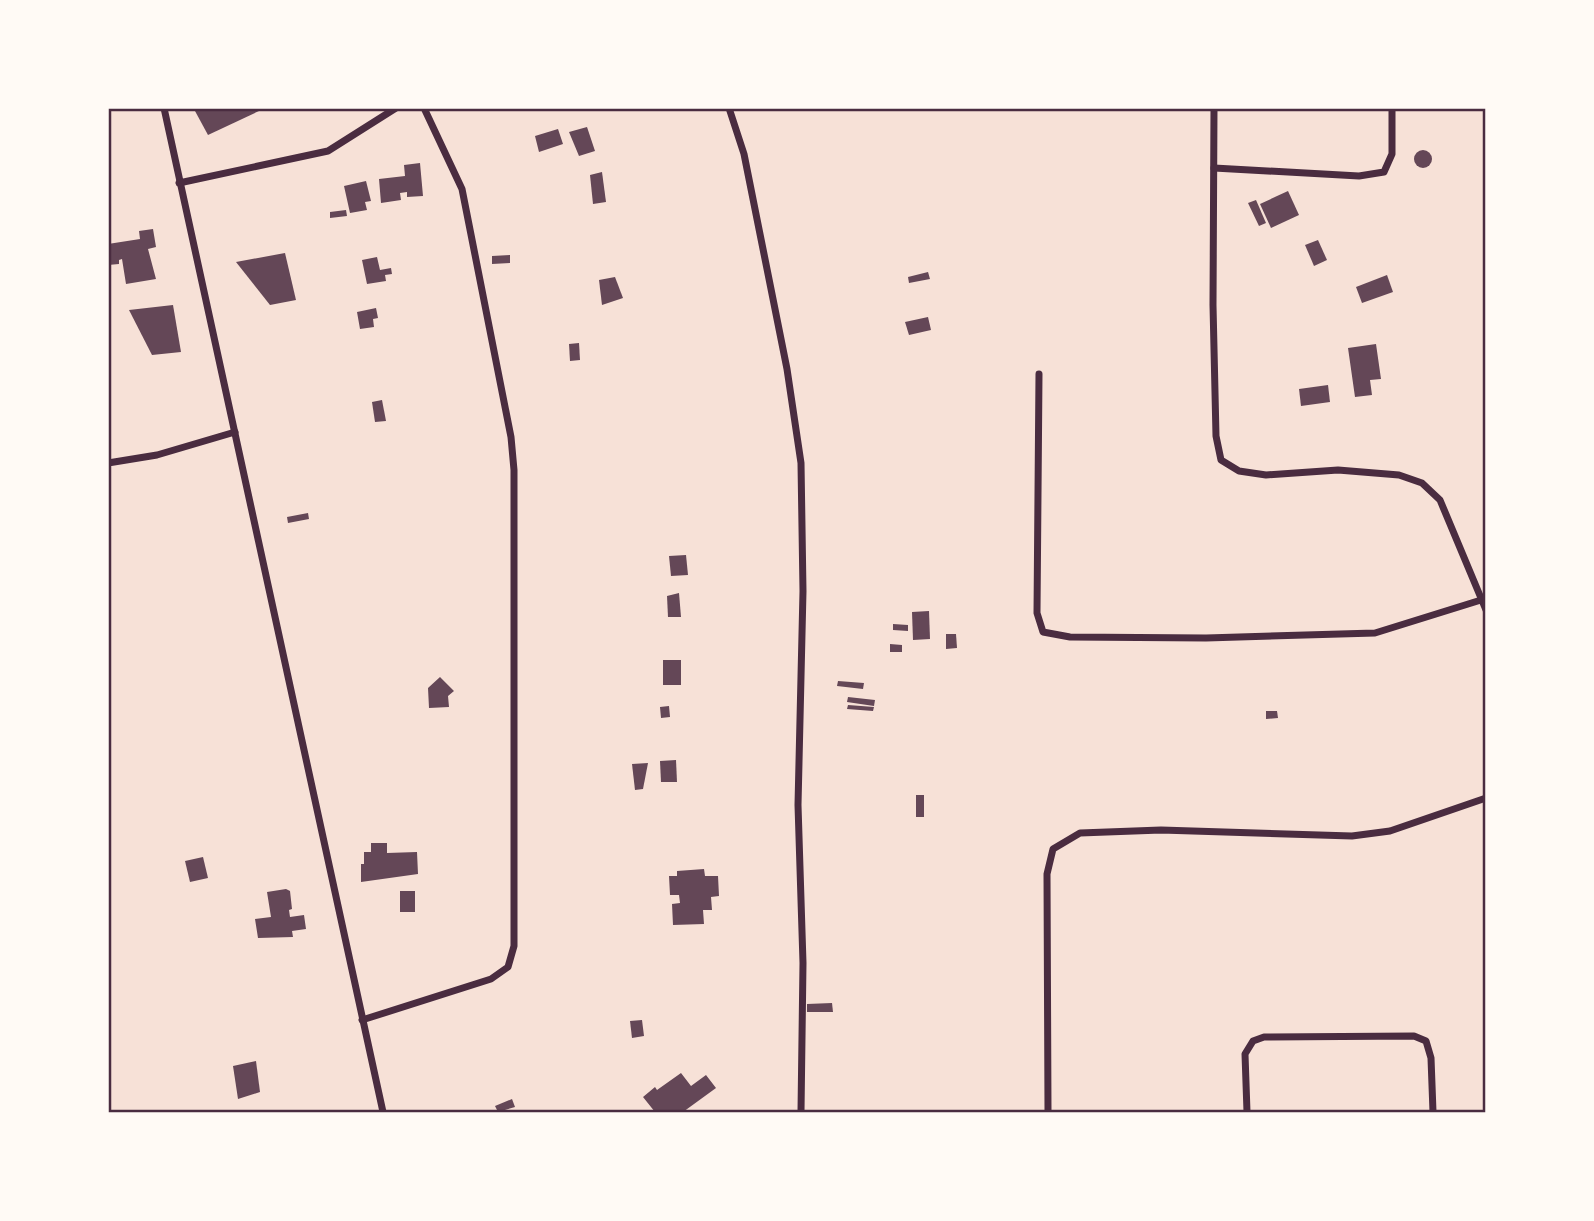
<svg xmlns="http://www.w3.org/2000/svg" width="1594" height="1221" font-family="'Exo 2',sans-serif">
	<style>
		.building { fill: #644757 }
		.lines { fill: none; stroke-linecap: round; stroke-linejoin: round }
		.minor { stroke: #4a2c40; stroke-width: 7 }
		.neatline { fill: none; stroke: #4a2c40; stroke-width: 2.5 }
	</style>
	<rect width="100%" height="100%" fill="#f7e1d7"/>
	<!-- building -->
	<g class="building">
		<path d="M200 108H258L259 111 208 135 195 111Z"/>
		<path d="M587 127 595 151 579 156 569 132Z"/>
		<path d="M558 129 563 144 539 152 535 136Z"/>
		<circle cx="1423" cy="159" r="9"/>
		<path d="M420 163 423 196 407 197V192L400 193 401 200 381 203 379 179 405 176 404 165Z"/>
		<path d="M602 172 606 202 593 204 590 175Z"/>
		<path d="M366 181 371 201 365 202 367 210 350 213 344 186Z"/>
		<path d="M1288 191 1299 215 1271 228 1260 204Z"/>
		<path d="M1256 200 1266 223 1259 226 1248 203Z"/>
		<path d="M346 210 347 216 330 218V212Z"/>
		<path d="M153 229 156 247 148 249 156 279 126 284 122 259 119 260V264L108 265V244L140 239 139 231Z"/>
		<path d="M1318 240 1327 260 1314 266 1305 245Z"/>
		<path d="M285 253 296 300 270 305 236 262Z"/>
		<path d="M510 255V263L492 264V256Z"/>
		<path d="M377 257 380 270 391 268 392 274 385 275 386 281 367 284 362 260Z"/>
		<path d="M928 272 930 279 909 283 908 277Z"/>
		<path d="M1387 275 1393 292 1362 303 1356 287Z"/>
		<path d="M615 277 623 298 602 305 599 280Z"/>
		<path d="M173 305 181 352 152 355 129 310Z"/>
		<path d="M376 308 378 318 373 319 374 327 360 329 357 312Z"/>
		<path d="M928 317 931 330 909 335 905 322Z"/>
		<path d="M579 343 580 360 570 361 569 344Z"/>
		<path d="M1376 344 1381 379 1370 380 1372 395 1355 397 1348 348Z"/>
		<path d="M1328 385 1330 402 1301 406 1299 389Z"/>
		<path d="M382 400 386 421 375 422 372 402Z"/>
		<path d="M308 513 309 519 288 523 287 517Z"/>
		<path d="M686 555 688 575 671 576 669 556Z"/>
		<path d="M679 593 681 617H668L667 596Z"/>
		<path d="M929 611 930 639 913 640 912 612Z"/>
		<path d="M893 624 908 625V631L893 630Z"/>
		<path d="M946 634H956L957 648 946 649Z"/>
		<path d="M890 644 902 645V652H890Z"/>
		<rect x="663" y="660" width="18" height="25"/>
		<path d="M440 677 454 691 448 696 449 707 429 708 428 688Z"/>
		<path d="M838 681 864 683 863 689 837 686Z"/>
		<path d="M848 697 875 700 874 706 847 702Z"/>
		<path d="M848 705 874 707 873 711 847 709Z"/>
		<path d="M669 706 670 717 661 718 660 707Z"/>
		<path d="M1266 711H1277L1278 718 1266 719Z"/>
		<path d="M676 760 677 782H661L660 761Z"/>
		<path d="M648 763 643 789 635 790 632 764Z"/>
		<rect x="916" y="795" width="8" height="22"/>
		<path d="M371 843H387V853L417 852 418 874 361 882V864H364V852H371Z"/>
		<path d="M203 857 208 878 190 882 185 861Z"/>
		<path d="M704 869 705 876H718L719 896 711 897 712 910H703L704 924 673 925 672 904 680 903 679 895H670L669 876H677V871Z"/>
		<path d="M286 889 290 891 292 909 289 910 290 917 304 915 306 929 292 931 293 937 258 938 255 919 271 917 267 892Z"/>
		<rect x="400" y="891" width="15" height="21"/>
		<path d="M832 1003 833 1012H807V1004Z"/>
		<path d="M642 1020 644 1036 632 1038 630 1021Z"/>
		<path d="M256 1061 260 1092 238 1099 233 1066Z"/>
		<path d="M681 1073 691 1086 706 1075 716 1088 683 1112H655L643 1097 655 1087 657 1090Z"/>
		<path d="M512 1099 515 1107 498 1112 495 1106Z"/>
	</g>
	<g class="lines">
		<!-- minor -->
		<g class="minor">
			<path d="M164 108 383 1112"/>
			<path d="M729 108 744 154 787 369 801 463 803 591 798 805 803 963 801 1112"/>
			<path d="M1214 108 1213 305 1216 436 1221 460 1239 471 1266 475 1338 470 1399 475 1422 483 1440 500 1486 610"/>
			<path d="M1214 168 1359 176 1384 172 1392 154V108"/>
			<path d="M179 183 328 151 396 108"/>
			<path d="M1039 374 1037 613 1043 632 1070 637 1206 638 1375 633 1481 600"/>
			<path d="M108 463 157 455 235 432"/>
			<path d="M362 1020 491 979 508 967 514 946V470L511 437 462 189 424 108"/>
			<path d="M1048 1112 1047 874 1053 849 1080 833 1161 830 1352 836 1390 831 1486 798"/>
			<path d="M1247 1112 1245 1054 1253 1041 1264 1037 1414 1036 1426 1041 1431 1058 1433 1112"/>
		</g>
	</g>
	<!-- border -->
	<rect width="1594" height="1221" fill="none" stroke="#fffaf5" stroke-width="220"/>
	<rect x="110" y="110" width="1374" height="1001" class="neatline"/>
</svg>
